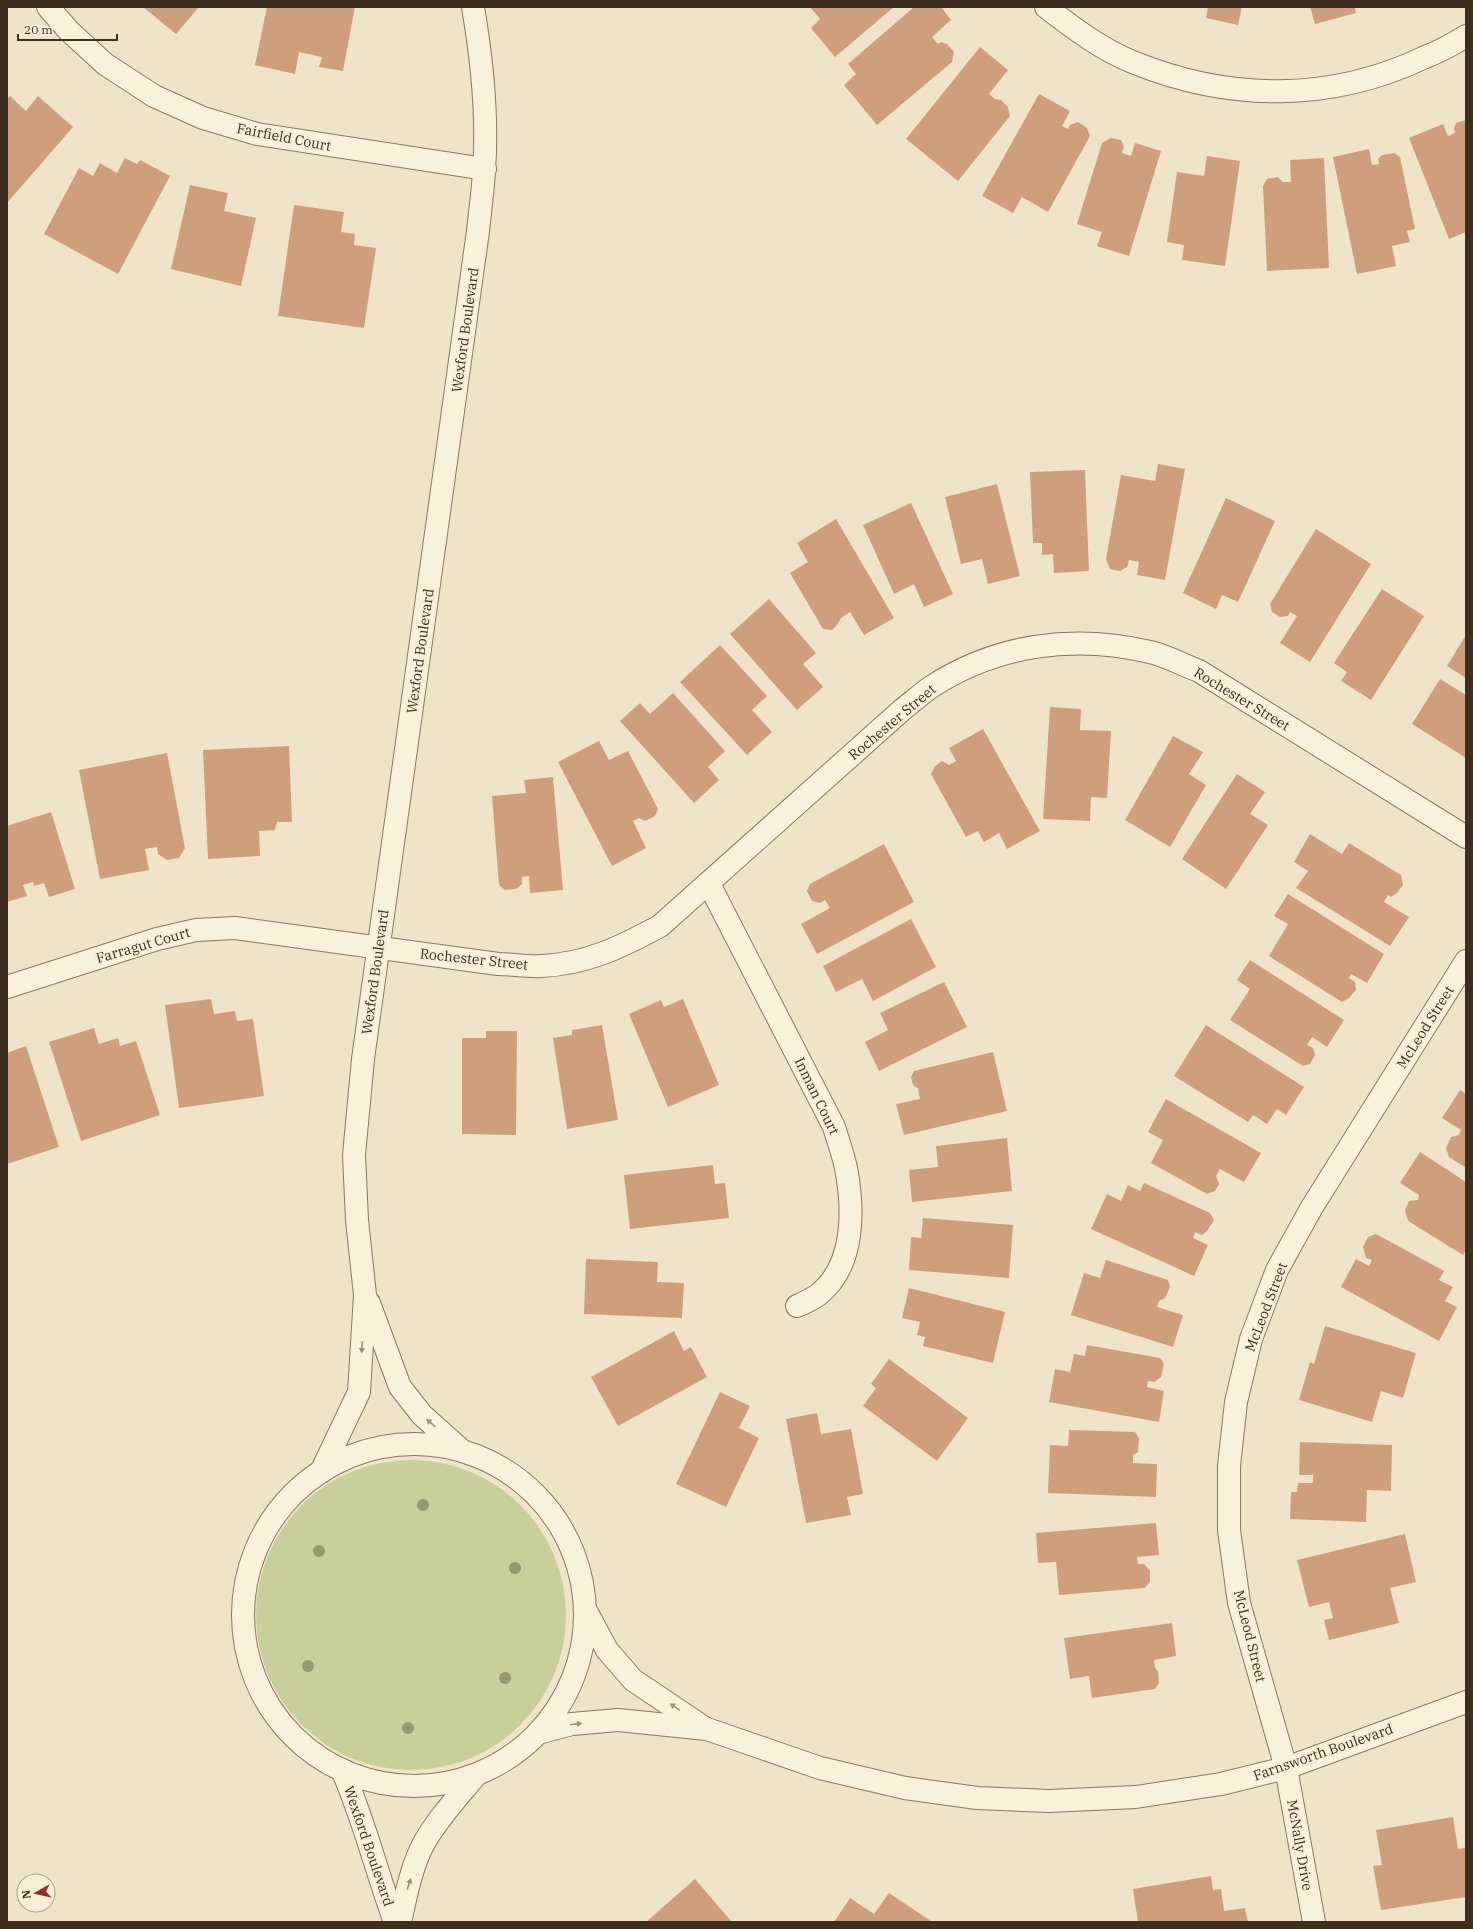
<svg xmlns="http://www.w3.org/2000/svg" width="1473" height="1929" font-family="'IBM Plex Serif',serif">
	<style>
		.green { fill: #c9cf9b }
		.building { fill: #cf9f7d }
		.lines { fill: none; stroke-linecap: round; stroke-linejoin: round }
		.minor-casing { stroke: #8d765c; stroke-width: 24 }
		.tertiary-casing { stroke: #8d765c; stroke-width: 24 }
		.minor { stroke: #faf1dc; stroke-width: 22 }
		.tertiary { stroke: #faf1dc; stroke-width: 22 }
		.tree { fill: #96986f }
		.oneway { fill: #9c907e }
		.labels { text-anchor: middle; stroke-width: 4; stroke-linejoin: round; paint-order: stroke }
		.street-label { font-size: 14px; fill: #3d2e20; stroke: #f7eed8 }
	</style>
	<rect width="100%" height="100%" fill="#f0e4c8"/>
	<!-- green -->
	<circle class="green" cx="411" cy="1615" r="155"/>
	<!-- building -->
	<g class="building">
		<path d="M143 7H199L176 34Z"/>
		<path d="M267 7H355L343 71 319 67 322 57 299 52 295 74 255 65Z"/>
		<path d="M810 7H894L835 57 811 28 820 19Z"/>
		<path d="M914 7H941L951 20 932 37 938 44 941 42 947 44 954 52 952 62 877 125 844 85 856 74 848 64Z"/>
		<path d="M1208 7H1242L1238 25 1206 18Z"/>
		<path d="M1310 7H1355L1356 13 1315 24Z"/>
		<path d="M980 47 1008 70 989 94 995 99 1001 100 1008 107 1010 116 958 181 906 139Z"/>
		<path d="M1039 94 1070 111 1062 126 1068 129 1070 125 1078 122 1087 128 1090 136 1048 212 1022 197 1013 213 982 196Z"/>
		<path d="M10 96 26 111 38 96 73 127 7 203V99Z"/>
		<path d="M1466 120V232L1449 239 1409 138 1443 124 1448 136 1455 133 1454 129 1456 123Z"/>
		<path d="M1111 138 1121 140 1124 147 1122 153 1131 156 1135 143 1161 151 1129 256 1097 246 1102 232 1077 224 1102 143Z"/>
		<path d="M1369 149 1372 165 1379 164 1378 159 1382 155 1394 153 1400 157 1415 229 1407 231 1410 242 1392 246 1396 266 1357 274 1333 157Z"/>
		<path d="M1207 156 1240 161 1225 266 1182 260 1184 245 1167 242 1177 172 1204 176Z"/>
		<path d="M125 158 137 164 140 160 170 176 118 274 44 234 79 168 93 176 100 163 117 173Z"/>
		<path d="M1324 158 1329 268 1267 271 1263 186 1267 179 1278 177 1283 182H1291L1290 160Z"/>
		<path d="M190 185 228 193 224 211 256 218 241 286 171 269Z"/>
		<path d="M294 205 344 212 341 232 355 234 354 245 376 248 364 328 278 316Z"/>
		<path d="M1158 464 1185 469 1165 580 1137 575 1139 562 1129 560 1127 567 1120 571 1110 569 1106 559 1121 475 1155 481Z"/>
		<path d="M1085 470 1089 571 1054 573 1053 554 1042 555V543H1033L1030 472Z"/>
		<path d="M997 484 1020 576 988 584 982 559 961 564 945 497Z"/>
		<path d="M1226 498 1275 521 1238 602 1222 595 1216 609 1183 593Z"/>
		<path d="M911 503 953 594 924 607 914 584 894 594 863 525Z"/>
		<path d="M836 519 894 618 864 635 850 612 841 618 837 625 832 630 823 629 790 573 808 562 797 543Z"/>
		<path d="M1316 529 1371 564 1310 662 1280 643 1297 616 1290 612 1288 616 1280 617 1272 612 1270 604Z"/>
		<path d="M1382 589 1424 616 1371 700 1341 681 1347 672 1334 663Z"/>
		<path d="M769 599 816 653 803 664 823 687 797 710 730 634Z"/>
		<path d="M1466 635V678L1447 666Z"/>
		<path d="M720 645 767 696 752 710 772 732 747 755 680 682Z"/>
		<path d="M1440 679 1466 695V758L1412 724Z"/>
		<path d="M673 693 725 751 708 767 719 780 694 803 620 721 640 703 650 714Z"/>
		<path d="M1050 707 1081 709 1080 730 1111 731 1107 798 1091 797 1090 821 1043 819Z"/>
		<path d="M983 729 1040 831 1007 849 999 833 984 842 978 831 966 837 931 774 935 766 942 761 949 765 956 761 949 748Z"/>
		<path d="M1173 736 1203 752 1189 774 1206 785 1170 847 1125 820Z"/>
		<path d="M599 741 609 760 628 751 658 809 655 816 645 821 639 818 633 821 646 848 612 866 558 762Z"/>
		<path d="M289 746 292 822H277L275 830 259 831 260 856 208 859 203 750Z"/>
		<path d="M167 753 185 848 179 858 167 860 158 854 157 847 145 849 149 870 100 879 79 770Z"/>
		<path d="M1237 774 1265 792 1250 814 1268 825 1226 889 1182 859Z"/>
		<path d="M553 777 563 890 530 893 529 876 522 877V884L516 889 505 890 499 885 492 796 526 793 524 780Z"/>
		<path d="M51 812 75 889 49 897 44 883 34 886 33 882 23 885 27 896 7 902V826Z"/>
		<path d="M1310 834 1342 854 1349 843 1401 875 1403 885 1397 893 1391 897 1388 895 1384 902 1409 917 1390 946 1296 888 1308 871 1294 862Z"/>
		<path d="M884 844 914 902 817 954 801 924 830 908 825 900 820 903 812 901 807 891 810 884Z"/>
		<path d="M1288 894 1384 954 1367 983 1351 974 1349 978 1355 982 1356 990 1349 998 1342 1002 1269 956 1288 924 1274 916Z"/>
		<path d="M911 919 936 967 873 1001 862 979 836 992 823 966Z"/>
		<path d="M1250 960 1344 1020 1327 1047 1312 1037 1307 1045 1313 1048 1315 1055 1310 1064 1303 1066 1230 1020 1250 989 1237 980Z"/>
		<path d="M944 982 967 1027 879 1071 865 1042 888 1030 880 1013Z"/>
		<path d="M211 999 214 1014 235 1011 237 1021 253 1019 264 1096 179 1108 165 1005Z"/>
		<path d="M683 999 719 1085 668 1107 629 1014 661 1000 664 1007Z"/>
		<path d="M602 1025 618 1120 567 1129 553 1038 572 1035V1030Z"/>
		<path d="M1206 1025 1304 1087 1286 1115 1277 1109 1267 1124 1253 1115 1248 1122 1174 1076Z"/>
		<path d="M94 1028 99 1044 118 1038 120 1046 136 1041 160 1115 81 1141 49 1042Z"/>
		<path d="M486 1031H517L516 1135 462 1134V1038H486Z"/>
		<path d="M26 1046 59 1147 7 1164V1053Z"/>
		<path d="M993 1052 1007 1111 904 1135 896 1104 920 1099 918 1088 914 1086 912 1082 911 1077 914 1071Z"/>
		<path d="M1460 1090 1466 1094V1168L1449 1157 1446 1148 1451 1137 1459 1135 1461 1130 1442 1118Z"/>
		<path d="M1166 1099 1261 1153 1244 1182 1220 1169 1216 1176 1219 1184 1215 1191 1207 1194 1151 1163 1163 1140 1148 1132Z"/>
		<path d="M1007 1138 1012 1191 912 1202 909 1170 938 1167 936 1146Z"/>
		<path d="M1420 1152 1466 1182V1250L1463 1255 1408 1221 1405 1210 1409 1201 1418 1200 1419 1195 1400 1183Z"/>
		<path d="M713 1165 715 1184 725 1183 729 1218 630 1229 624 1175Z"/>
		<path d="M1144 1183 1210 1213 1214 1220 1207 1231 1202 1235 1195 1232 1193 1238 1208 1245 1194 1276 1091 1229 1107 1194 1121 1201 1128 1185 1140 1191Z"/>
		<path d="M923 1218 1013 1225 1009 1278 909 1270 911 1237 921 1238Z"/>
		<path d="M1376 1234 1444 1271 1439 1280 1453 1287 1445 1301 1457 1307 1439 1341 1341 1287 1356 1259 1369 1266 1372 1260 1366 1258 1363 1247 1368 1237Z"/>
		<path d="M586 1259 658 1262 657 1282 684 1283 682 1318 584 1314Z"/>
		<path d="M1106 1260 1168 1280 1170 1287 1165 1298 1159 1301 1157 1307 1183 1315 1173 1347 1071 1315 1084 1273 1100 1278Z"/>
		<path d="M909 1288 1005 1312 993 1363 923 1346 925 1337 917 1335 920 1322 902 1318Z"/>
		<path d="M1325 1326 1416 1353 1403 1398 1381 1391 1372 1422 1299 1400 1310 1362 1314 1364Z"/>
		<path d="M674 1331 684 1351 691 1347 707 1377 618 1426 591 1377Z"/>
		<path d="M1087 1345 1160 1358 1164 1364 1161 1377 1154 1382 1148 1381 1147 1387 1164 1391 1159 1422 1049 1402 1055 1369 1070 1372 1074 1354 1085 1356Z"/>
		<path d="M889 1359 968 1418 937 1461 863 1406 876 1388 871 1384Z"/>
		<path d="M720 1392 750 1406 739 1428 759 1438 726 1507 676 1484Z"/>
		<path d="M817 1413 821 1434 851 1429 863 1494 847 1497 851 1515 806 1523 786 1419Z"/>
		<path d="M1069 1430 1135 1432 1139 1438 1138 1452 1133 1455V1463L1157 1464 1156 1497 1048 1493 1050 1445 1068 1446Z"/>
		<path d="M1300 1442 1392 1445 1391 1491 1367 1490 1366 1522 1290 1519 1291 1492H1297L1298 1483H1313V1475H1299Z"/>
		<path d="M1156 1523 1159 1555 1137 1557 1138 1564H1144L1150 1571V1581L1145 1588 1059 1595 1056 1562 1038 1563 1036 1533Z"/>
		<path d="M1405 1534 1416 1582 1390 1588 1399 1623 1329 1640 1324 1620 1333 1618 1329 1602 1309 1607 1297 1560Z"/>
		<path d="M1172 1623 1176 1656 1154 1660 1155 1668 1158 1671 1159 1683 1155 1689 1092 1698 1089 1676 1070 1679 1064 1638Z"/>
		<path d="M1453 1817 1458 1849 1466 1848V1897L1381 1910 1373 1866 1382 1865 1376 1830Z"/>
		<path d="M1211 1876 1213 1890 1221 1889 1224 1911 1245 1908 1248 1922H1138L1133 1889Z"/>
		<path d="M695 1879 732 1922H646Z"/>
		<path d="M889 1893 931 1921 930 1922H834L850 1898 874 1914Z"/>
	</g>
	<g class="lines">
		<!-- minor casing -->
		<g class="minor-casing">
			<g id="minor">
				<path d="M48 7 69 31 105 64 154 96 203 118 257 134 485 169"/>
				<path d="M1046 7C1073 28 1102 50 1135 63 1230 101 1330 102 1423 58 1438 52 1452 45 1466 36"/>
				<path d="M709 884 834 1127C838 1140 843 1154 846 1168 854 1210 855 1266 818 1295 812 1299 804 1303 797 1306"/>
				<path d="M7 987 157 939 196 930 235 928 498 964C512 964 527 967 541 966 587 964 621 947 660 926L902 710C911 703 921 694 931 687 997 644 1074 634 1150 652 1167 656 1183 665 1199 671L1466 837"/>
				<path d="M369 1303 400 1387 422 1415 460 1449"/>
				<path d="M321 1472 359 1392 365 1295 357 1220 354 1155 363 1059 478 231C480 211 483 191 484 171 488 117 482 60 473 7"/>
				<path d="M1314 1922 1286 1768 1239 1603 1229 1530V1466L1236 1402 1251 1339 1277 1270 1312 1207 1466 961"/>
			</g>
		</g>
		<!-- tertiary casing -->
		<g class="tertiary-casing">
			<g id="tertiary">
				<circle cx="414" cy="1615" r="171"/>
				<path d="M585 1609 607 1650 633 1680 706 1729"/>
				<path d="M538 1733 572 1724 618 1720 707 1729 820 1768 905 1788 977 1798 1049 1801 1136 1797 1221 1784 1286 1768 1466 1702"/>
				<path d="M342 1770C364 1819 376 1871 395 1922"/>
				<path d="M400 1922C406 1896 411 1867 424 1843 438 1818 458 1797 476 1775"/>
			</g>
		</g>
		<!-- minor -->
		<use href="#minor" class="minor"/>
		<!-- tertiary -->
		<use href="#tertiary" class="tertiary"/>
	</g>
	<!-- trees -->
	<g class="tree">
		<circle cx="423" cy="1505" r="6"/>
		<circle cx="319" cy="1551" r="6"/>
		<circle cx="515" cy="1568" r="6"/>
		<circle cx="308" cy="1666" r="6"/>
		<circle cx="505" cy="1678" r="6"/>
		<circle cx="408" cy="1728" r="6"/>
	</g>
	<!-- one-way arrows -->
	<defs><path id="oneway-solid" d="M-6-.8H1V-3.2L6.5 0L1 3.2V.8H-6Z"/></defs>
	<g class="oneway">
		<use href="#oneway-solid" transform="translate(362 1347) rotate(94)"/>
		<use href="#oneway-solid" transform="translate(431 1423) rotate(-139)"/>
		<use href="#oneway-solid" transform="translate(675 1707) rotate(-146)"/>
		<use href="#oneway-solid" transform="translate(576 1724) rotate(-7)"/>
		<use href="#oneway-solid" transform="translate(409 1884) rotate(-72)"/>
	</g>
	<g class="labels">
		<!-- street labels -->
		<g class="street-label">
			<text transform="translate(284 137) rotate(11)" y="5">Fairfield Court</text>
			<text transform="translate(465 330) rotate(-82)" y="5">Wexford Boulevard</text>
			<text transform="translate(420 651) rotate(-82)" y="5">Wexford Boulevard</text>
			<text transform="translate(1242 699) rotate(31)" y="5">Rochester Street</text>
			<text transform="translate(892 722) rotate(-40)" y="5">Rochester Street</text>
			<text transform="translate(143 945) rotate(-16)" y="5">Farragut Court</text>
			<text transform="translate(474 959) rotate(6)" y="5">Rochester Street</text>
			<text transform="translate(375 972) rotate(-82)" y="5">Wexford Boulevard</text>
			<text transform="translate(1425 1027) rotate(-58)" y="5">McLeod Street</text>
			<text transform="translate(817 1096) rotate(64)" y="5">Inman Court</text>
			<text transform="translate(1266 1307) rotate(-69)" y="5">McLeod Street</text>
			<text transform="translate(1250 1636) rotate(76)" y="5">McLeod Street</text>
			<text transform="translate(1323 1752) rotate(-19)" y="5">Farnsworth Boulevard</text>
			<text transform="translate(1300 1845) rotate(80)" y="5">McNally Drive</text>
			<text transform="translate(369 1846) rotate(71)" y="5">Wexford Boulevard</text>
		</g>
	</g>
	<!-- border -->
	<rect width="1473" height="1929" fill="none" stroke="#3d2e20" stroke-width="16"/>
	<!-- north arrow -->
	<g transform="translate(36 1893) rotate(262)"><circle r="19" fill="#f7eed8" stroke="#ada18e"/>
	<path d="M0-3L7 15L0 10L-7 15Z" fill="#9e2a2b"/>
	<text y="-6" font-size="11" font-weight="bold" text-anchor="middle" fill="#3d2e20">N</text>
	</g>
	<!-- scale -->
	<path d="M18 34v6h99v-6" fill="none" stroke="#3d2e20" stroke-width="2"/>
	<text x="24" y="34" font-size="12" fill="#3d2e20" stroke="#f7eed8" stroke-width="3" paint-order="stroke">20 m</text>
</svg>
